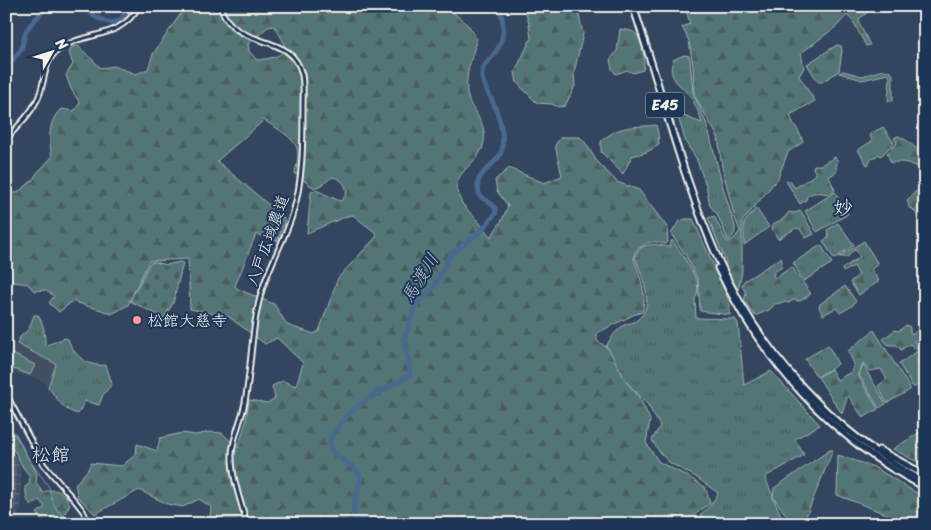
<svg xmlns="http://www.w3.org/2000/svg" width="931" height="530" font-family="Sriracha,'Klee One',sans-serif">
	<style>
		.built { fill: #435064 }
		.industrial { fill: url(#industrial-grid) }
		.grass { fill: url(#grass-tufts); stroke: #a3b3af }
		.forest { fill: url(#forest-firs); stroke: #a3b3af; fill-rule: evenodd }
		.cemetery { fill: url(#cemetery-stones); stroke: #a3b3af }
		.pitch { fill: #527576; stroke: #a3b3af }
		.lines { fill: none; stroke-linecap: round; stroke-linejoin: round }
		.stream { stroke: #8d9fb3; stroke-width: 1 }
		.river { stroke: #49698f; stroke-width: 5 }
		.secondary-casing { stroke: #f4f1e8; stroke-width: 7 }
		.highway-casing { stroke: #f4f1e8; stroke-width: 9 }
		.secondary { stroke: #1d3557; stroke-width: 3 }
		.highway { stroke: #1d3557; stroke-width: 5 }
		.poi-dot { fill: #ff9aa2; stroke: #1d3557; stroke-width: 2 }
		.labels { text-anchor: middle; stroke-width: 4; stroke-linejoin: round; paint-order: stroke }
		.shield { fill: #1d3557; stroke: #b4b9bc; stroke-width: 1 }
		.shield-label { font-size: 15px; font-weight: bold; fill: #f4f1e8 }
		.street-label { font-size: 16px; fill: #f4f1e8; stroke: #1d3557 }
		.poi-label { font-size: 16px; fill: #f4f1e8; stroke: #1d3557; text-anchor: start }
		.water-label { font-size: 18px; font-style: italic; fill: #b8c1c9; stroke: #1d3557 }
		.quarter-label { font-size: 19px; fill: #f4f1e8; stroke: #1d3557 }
	</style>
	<defs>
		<pattern id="industrial-grid" width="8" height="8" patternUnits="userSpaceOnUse" patternTransform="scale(1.25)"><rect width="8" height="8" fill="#435064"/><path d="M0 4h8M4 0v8" fill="none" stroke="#5f6a7a"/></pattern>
		<pattern id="grass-tufts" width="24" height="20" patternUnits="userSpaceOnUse" patternTransform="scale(1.25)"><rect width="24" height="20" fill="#527576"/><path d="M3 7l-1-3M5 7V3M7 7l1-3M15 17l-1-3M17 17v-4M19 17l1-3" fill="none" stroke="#4d5c5c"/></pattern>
		<pattern id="forest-firs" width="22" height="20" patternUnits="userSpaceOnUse" patternTransform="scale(1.25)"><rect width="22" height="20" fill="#527576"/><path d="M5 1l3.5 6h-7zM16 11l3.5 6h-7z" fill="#4d5c5c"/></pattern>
		<pattern id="cemetery-stones" width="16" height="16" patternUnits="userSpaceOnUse" patternTransform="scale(1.25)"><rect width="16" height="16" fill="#527576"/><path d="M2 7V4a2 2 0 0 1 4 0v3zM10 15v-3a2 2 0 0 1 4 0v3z" fill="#4d5c5c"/></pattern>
	</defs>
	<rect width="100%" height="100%" fill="#33455f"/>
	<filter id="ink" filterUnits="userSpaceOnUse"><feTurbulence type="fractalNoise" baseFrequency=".02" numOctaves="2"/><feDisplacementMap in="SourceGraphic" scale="10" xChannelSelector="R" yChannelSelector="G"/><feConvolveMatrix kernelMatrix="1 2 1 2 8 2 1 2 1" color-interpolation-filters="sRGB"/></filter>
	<g filter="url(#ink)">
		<!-- built -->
		<path class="built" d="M13 344 25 348 55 365 47 386 44 382 35 378 6 372V356Z"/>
		<!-- industrial -->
		<path class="industrial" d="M6 443 19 462 21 471V509L18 518 14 521 16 524H6Z"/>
		<!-- grass -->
		<g class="grass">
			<path d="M684 55 689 56 690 60 693 92 707 125 724 191 735 226C736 232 734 237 728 240L717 214 710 206 706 185 696 158 686 143 679 120 681 115 702 123C699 113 695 103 688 94 679 83 667 79 673 60Z"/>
			<path d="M883 127 894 143 881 156 879 154 869 161V164L867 165 858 150 872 141 870 134Z"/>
			<path d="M835 192 848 214 817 232 805 211Z"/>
			<path d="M756 208 769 227 744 245V223Z"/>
			<path d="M838 223 854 245 834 259 823 241 829 237 827 230Z"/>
			<path d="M672 240 684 257 697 281 698 290 695 300 696 318 735 319 738 323 744 385 771 371 820 425 795 439 804 455 765 477 775 502 785 524H689C701 515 711 507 718 493L696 477 670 463 660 453 652 440 660 426 648 405 621 376 604 351C607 343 617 328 626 324 629 323 634 323 637 320 657 306 641 274 635 257 639 241 657 244 669 247Z"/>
			<path d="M821 245 832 263 804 281 793 263Z"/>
			<path d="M34 315H38C44 325 45 333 45 344L47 345 65 338 68 339C74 356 87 367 106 365L112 384 103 395 99 405 85 401 78 414C63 411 57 398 48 387L56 364 17 344 20 337 29 329Z"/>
			<path d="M828 345 838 364 817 377 805 359Z"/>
			<path d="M922 348 923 350 917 361 920 365 925 362V381L915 387H913L899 364Z"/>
			<path d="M863 365 886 404 879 408 859 375Z"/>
		</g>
		<!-- forest -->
		<g class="forest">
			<path d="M186 6H446L469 26 477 39C472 57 465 74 467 92 469 112 490 121 483 146 479 163 453 172 457 191 460 205 470 212 479 222 483 227 487 233 491 237L502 220 508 206 497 191 495 180 509 168 544 183 562 176 555 145 561 137H580L585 142 596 160 617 182 639 190 667 227 668 242 666 244C650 240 647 241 635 252L634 258C639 275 648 294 642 312L633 315 597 333V341L608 348 627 383 637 394 646 411 650 420 646 443 659 462 687 476 705 487 710 503 683 524H216L210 517 211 507 199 499 183 507 167 504 139 490 95 514 78 497 75 484 87 471 91 463 122 466 136 454 137 444 157 451 160 438 182 433 196 435 210 432 222 433 238 448 246 421 249 400 268 403 275 398 272 386 283 381 296 386 303 363 277 338 265 344 229 317 190 309 188 259 149 261 128 305 112 314C99 308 86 307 73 301L59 312 49 303 54 296 46 290 34 291 28 284 6 281V206L13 192 17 193 33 180 36 174 52 157C49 140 47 122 61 109L74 111 80 103 71 89 66 75 73 64 69 53 71 48 77 45 101 68 114 66 136 74 148 69 153 54ZM274 26C292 51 286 57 257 60L249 51 248 44 268 27ZM264 120C275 128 298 138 298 154 298 160 296 167 295 174L314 188 322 185 332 177C344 178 353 194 340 201L316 190 311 192 307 233 347 216 353 215 376 233 377 236 338 278 319 331 314 334 287 325 274 304 238 289 235 286 256 234 277 241 285 221 283 217 217 161Z"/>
			<path d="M524 6H573L578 11 583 34 574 73 575 86 565 106 560 107 551 104 537 103 517 83 515 72 531 38 529 24Z"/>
			<path d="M685 6H865L867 8 868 12 859 19V23L870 45 866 46 854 23 847 15 837 26 801 53 804 68 799 76 815 101 790 115C793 125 800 131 803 142L788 152 778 178 742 222V272L738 290 724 266 726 262 708 218 714 216 727 242 734 239 740 231 734 215 722 167 718 137 694 95 693 66 689 41 682 27 690 24Z"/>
			<path d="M620 29C625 30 633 30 636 34 643 42 646 60 643 70L633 73 627 70 616 74 612 69 610 60 617 51Z"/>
			<path d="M837 45 841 46 842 51 839 71 822 82H818L807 64Z"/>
			<path d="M883 70 889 71 893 74V101H888L890 77 888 74 862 80 839 73 843 71 862 76Z"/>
			<path d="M656 125 658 133 659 145 647 152 632 156 623 174 601 152V141C622 124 630 128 656 125Z"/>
			<path d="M898 136C910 140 913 149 925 152V167L921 168C910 164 903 160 891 163L887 153 897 143 894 138Z"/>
			<path d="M835 157 838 161 836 166 837 171 829 177 835 190 830 194C822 193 814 191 807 196L806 200 800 204 786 181H790L795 188 816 174 813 168 814 165H821Z"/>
			<path d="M925 186V210L923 213H920L917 219V215L912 208 910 209 907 201 915 192Z"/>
			<path d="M801 211 814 234 806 238 800 229 796 228 778 239 772 230 773 224 783 219 789 212 794 213Z"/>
			<path d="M686 219H693L727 296 730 306V315L700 311 698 280 686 256 671 234 679 221Z"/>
			<path d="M864 241 878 264 871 269 879 281 859 295 850 282 859 275 854 266 843 272 842 269 860 257 856 250 852 251 848 257H839Z"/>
			<path d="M781 258 782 262 781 268 775 271 773 275 775 278 792 267 811 294 800 301 793 300 789 303 785 302 775 304 769 310 755 316 744 300 746 294 742 285 744 281Z"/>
			<path d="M845 286 856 301 852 306 840 313 836 308 823 315 819 307 820 304Z"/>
			<path d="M925 323V333L914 341 918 347 915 349 910 344 901 350 897 345H888L883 339 895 330 899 331 906 325 910 327V333L913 334 923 326Z"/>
			<path d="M874 330 910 388V390L887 403 878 386 887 379 881 369 869 371 863 363 858 376 878 409 863 418 848 395 842 414 818 377 831 369 837 380 851 372 854 364 848 351Z"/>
			<path d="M6 427 16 436 35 470 37 474 36 482 42 492C57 488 62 490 70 504L64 515 73 524H44L37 513 45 507 39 500 31 506 27 499 25 487 30 483 29 475 24 469 15 452 6 441Z"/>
			<path d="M925 429V466L893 449Z"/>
			<path d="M830 450H833L803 524C789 524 781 507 773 497L774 488Z"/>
			<path d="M838 455 874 467 925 498V524H912L837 495Z"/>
		</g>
		<!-- cemetery -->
		<path class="cemetery" d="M155 262 166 265 180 262 183 263 173 303 164 318 130 301 150 263Z"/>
		<!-- pitch -->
		<path class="pitch" d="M11 353 35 365 30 375 6 366V361Z"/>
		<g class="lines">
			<!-- stream -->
			<path class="stream" d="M6 426 16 434 28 458 49 487 52 500 57 510 71 524"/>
			<!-- river -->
			<g class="river">
				<path d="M85 6C90 16 102 21 113 23L121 19 131 6"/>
				<path d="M6 67 21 50 26 31 30 25 48 6"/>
				<path d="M6 87V100"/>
				<path d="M358 524 353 510 361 477C355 465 340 460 331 450L330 441 334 432 349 413 374 395 409 376 410 368 404 340 414 310 420 300 434 287 451 254 480 232 496 213C496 204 486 201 480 196 470 171 497 168 502 150 505 133 498 112 491 98 487 91 482 84 482 76 481 67 487 63 492 57 506 41 505 25 499 6"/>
			</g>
			<!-- secondary casing -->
			<g class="secondary-casing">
				<g id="secondary">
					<path d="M220 6C235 53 292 29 302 75 304 85 303 97 303 108 303 143 303 180 293 213 285 239 271 262 263 287 251 324 252 364 245 402 242 420 233 436 232 454 231 476 241 502 247 524"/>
					<path d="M6 139C18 126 32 113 39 96 45 81 44 61 57 51 84 29 118 43 139 6"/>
					<path d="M6 394 44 465 76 502 83 511 89 524"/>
				</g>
			</g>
			<!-- highway casing -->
			<g class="highway-casing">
				<g id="highway">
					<path d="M633 6C662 91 682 179 719 261 760 354 835 434 925 482"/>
					<path d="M718 268C762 360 832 440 925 487"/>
					<path d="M879 450 925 475"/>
				</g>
			</g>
			<!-- secondary -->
			<use href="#secondary" class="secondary"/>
			<!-- highway -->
			<use href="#highway" class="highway"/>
		</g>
	</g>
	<!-- markers -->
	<circle class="poi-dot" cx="137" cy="320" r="5"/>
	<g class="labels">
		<!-- shield labels -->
		<rect class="shield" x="646" y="92.5" width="38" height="25" rx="4"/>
		<g class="shield-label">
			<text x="665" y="110">E45</text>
		</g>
		<!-- street labels -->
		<g class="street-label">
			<text transform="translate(267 240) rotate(-70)" y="6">八戸広域農道</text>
		</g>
		<!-- poi labels -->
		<g class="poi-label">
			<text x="147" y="326">松館大慈寺</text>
		</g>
		<!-- water labels -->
		<g class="water-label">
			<text transform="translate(420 278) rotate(-58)" y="6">馬渡川</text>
		</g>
		<!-- quarter labels -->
		<g class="quarter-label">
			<text x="843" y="214">妙</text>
			<text x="51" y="461">松館</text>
		</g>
	</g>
	<!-- margin -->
	<rect width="931" height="530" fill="none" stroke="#1d3557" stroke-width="25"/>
	<rect x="12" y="12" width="906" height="505" fill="none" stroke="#f4f1e8" stroke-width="2" filter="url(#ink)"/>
	<!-- north arrow -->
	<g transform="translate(52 52) rotate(51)" stroke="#1d3557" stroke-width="4" paint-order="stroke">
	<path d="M0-4L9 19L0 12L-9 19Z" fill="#f4f1e8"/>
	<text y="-8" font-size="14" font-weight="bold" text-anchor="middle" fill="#f4f1e8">N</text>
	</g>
</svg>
